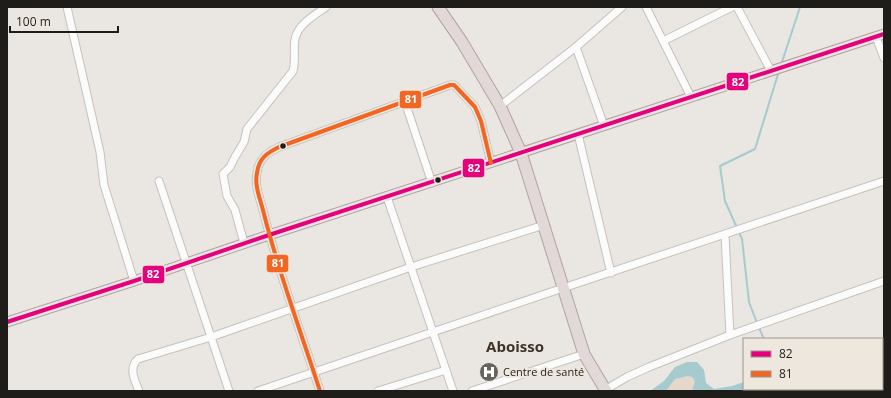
<svg xmlns="http://www.w3.org/2000/svg" width="891" height="398" font-family="'Open Sans',sans-serif">
	<style>
		.green { fill: #e3d8ca }
		.water { fill: #a5cbce }
		.lines { fill: none; stroke-linecap: round; stroke-linejoin: round }
		.stream { stroke: #a5cbce; stroke-width: 2 }
		.minor-casing { stroke: #c5c2be; stroke-width: 9 }
		.major-casing { stroke: #b0a3a2; stroke-width: 11 }
		.highway-casing { stroke: #b0a3a2; stroke-width: 13 }
		.minor { stroke: #fcfbfb; stroke-width: 7 }
		.major { stroke: #ede6e5; stroke-width: 9 }
		.highway { stroke: #e3d8d8; stroke-width: 11 }
		.bus-1-casing { stroke: #eee7de; stroke-width: 7 }
		.bus-2-casing { stroke: #eee7de; stroke-width: 7 }
		.bus-1 { stroke: #e5007d; stroke-width: 4 }
		.bus-2 { stroke: #f26522; stroke-width: 4 }
		.bus-dot { fill: #1f1d1a; stroke: #eee7de; stroke-width: 1.5 }
		.labels { text-anchor: middle; stroke-width: 4; stroke-linejoin: round; paint-order: stroke }
		.poi-label { font-size: 11px; fill: #1f1d1a; stroke: #eee7de; text-anchor: start }
		.district-label { font-size: 15px; font-weight: bold; fill: #3a342d; stroke: #eee7de }
		.line-badge { stroke: #eee7de; stroke-width: 1.5 }
		.badge-label { font-size: 11px; text-anchor: middle; font-weight: bold; fill: #fff }
	</style>
	<rect width="100%" height="100%" fill="#eae6e2"/>
	<!-- green -->
	<path class="green" d="M688 376 692 377 695 381 692 391H666L675 379Z"/>
	<!-- water -->
	<g class="water">
		<path d="M882 348H884V391H775L774 389H882Z"/>
		<path d="M687 362H697L704 370 706 383 714 389 732 386 744 382V389H757L755 391H692L695 381 692 377 688 376 675 379 666 391H650L664 381 675 367Z"/>
	</g>
	<g class="lines">
		<!-- stream -->
		<g class="stream">
			<path d="M781 65 800 7"/>
			<path d="M757 323 749 302 742 239 725 201 720 166 755 149 779 71"/>
			<path d="M759 328 764 339"/>
		</g>
		<!-- minor casing -->
		<g class="minor-casing">
			<g id="minor">
				<path d="M67 7 100 152 104 185 134 281"/>
				<path d="M646 7 691 97"/>
				<path d="M737 7 771 71"/>
				<path d="M876 37 884 58"/>
				<path d="M663 41 732 7"/>
				<path d="M576 47 604 126"/>
				<path d="M405 102 432 183"/>
				<path d="M500 106 576 47 622 7"/>
				<path d="M578 134 611 273"/>
				<path d="M159 181 229 391"/>
				<path d="M387 197 453 391"/>
				<path d="M725 235 730 335"/>
				<path d="M244 243 235 210 227 196 223 174 230 167 235 157 244 142 247 129 293 71C296 60 293 49 295 39 298 24 315 15 326 7"/>
				<path d="M139 391C135 381 128 368 138 359L211 337 411 267 544 225"/>
				<path d="M258 391 563 288 884 181"/>
				<path d="M320 391C301 332 279 274 264 214 261 201 254 186 257 173 259 158 267 153 279 147L450 85H454L457 88 475 107 481 121 491 163"/>
				<path d="M378 391 446 370"/>
				<path d="M472 391 584 354"/>
				<path d="M603 391 627 377 649 367 730 335 884 281"/>
			</g>
		</g>
		<!-- major casing -->
		<g class="major-casing">
			<path id="major" d="M7 322 134 281 269 235 884 34"/>
		</g>
		<!-- highway casing -->
		<g class="highway-casing">
			<path id="highway" d="M438 7 462 42 500 106 521 153 584 354 606 391"/>
		</g>
		<!-- minor -->
		<use href="#minor" class="minor"/>
		<!-- major -->
		<use href="#major" class="major"/>
		<!-- highway -->
		<use href="#highway" class="highway"/>
		<!-- bus-1 casing -->
		<g class="bus-1-casing">
			<path id="bus-1" d="M7 322 134 281 269 235 884 34"/>
		</g>
		<!-- bus-2 casing -->
		<g class="bus-2-casing">
			<path id="bus-2" d="M320 391C301 332 279 274 264 214 261 201 254 186 257 173 259 158 267 153 279 147L450 85H454L457 88 475 107 481 121 491 163"/>
		</g>
		<!-- bus-1 -->
		<use href="#bus-1" class="bus-1"/>
		<!-- bus-2 -->
		<use href="#bus-2" class="bus-2"/>
	</g>
	<!-- icons -->
	<defs>
		<g id="hospital-disc" transform="scale(1)"><circle r="9.5" fill="#666360" stroke="#eee7de"/><path d="M-5-5h3v3.5h4V-5h3V5h-3V1.5h-4V5h-3Z" fill="#fff"/></g>
	</defs>
	<g fill-rule="evenodd">
		<use href="#hospital-disc" x="489" y="372"/>
	</g>
	<!-- markers -->
	<g class="bus-dot">
		<circle cx="283" cy="146" r="3.5"/>
		<circle cx="438" cy="180" r="3.5"/>
	</g>
	<g class="labels">
		<!-- poi labels -->
		<g class="poi-label">
			<text x="503" y="376">Centre de santé</text>
		</g>
		<!-- district labels -->
		<g class="district-label">
			<text x="515" y="352">Aboisso</text>
		</g>
	</g>
	<g class="line-badge">
		<rect x="726" y="72" width="23" height="19" rx="4" fill="#e5007d"/>
		<rect x="399" y="90" width="23" height="19" rx="4" fill="#f26522"/>
		<rect x="462" y="158" width="23" height="20" rx="4" fill="#e5007d"/>
		<rect x="266" y="254" width="23" height="19" rx="4" fill="#f26522"/>
		<rect x="142" y="265" width="23" height="19" rx="4" fill="#e5007d"/>
	</g>
	<g class="badge-label">
		<text x="738" y="86">82</text>
		<text x="411" y="103">81</text>
		<text x="474" y="172">82</text>
		<text x="278" y="267">81</text>
		<text x="153" y="278">82</text>
	</g>
	<!-- border -->
	<rect width="891" height="398" fill="none" stroke="#1f1d1a" stroke-width="16"/>
	<!-- legend -->
	<rect x="743" y="338" width="140" height="52" fill="#eee7de" stroke="#9b9690"/>
	<rect x="751" y="351" width="20" height="6" fill="#e5007d" stroke="#9b9690"/>
	<text x="779" y="358" font-size="12" fill="#1f1d1a">82</text>
	<rect x="751" y="371" width="20" height="6" fill="#f26522" stroke="#9b9690"/>
	<text x="779" y="378" font-size="12" fill="#1f1d1a">81</text>
	<!-- scale -->
	<path d="M10 26v6h108v-6" fill="none" stroke="#1f1d1a" stroke-width="2"/>
	<text x="16" y="26" font-size="12" fill="#1f1d1a" stroke="#eee7de" stroke-width="3" paint-order="stroke">100 m</text>
</svg>
